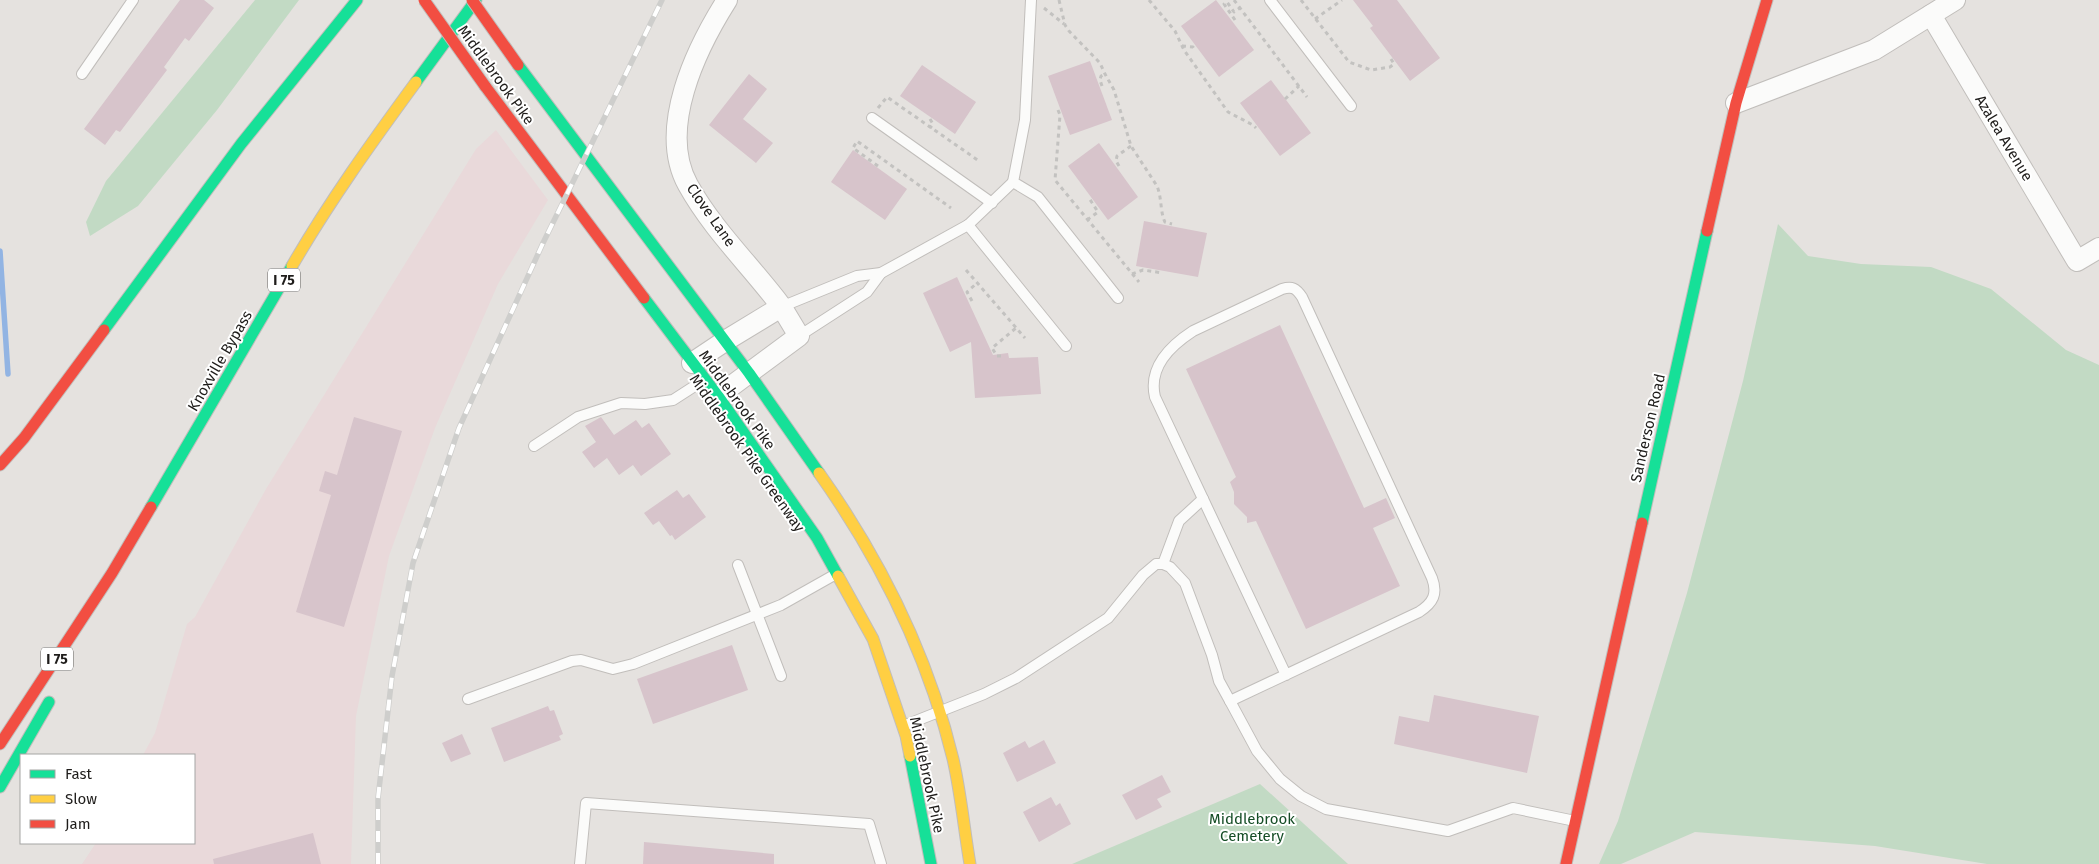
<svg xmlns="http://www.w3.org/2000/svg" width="2099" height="864" font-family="'Fira Sans',sans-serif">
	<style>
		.industrial { fill: #e9d9da }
		.green { fill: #c2dac4 }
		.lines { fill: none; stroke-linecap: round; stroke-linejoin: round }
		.stream { stroke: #92b4e3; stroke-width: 5.5 }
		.building { fill: #d7c4cb }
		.lane-casing { stroke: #c1bebb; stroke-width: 12 }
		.street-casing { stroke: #c1bebb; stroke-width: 22 }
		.fast-casing { stroke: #c1bebb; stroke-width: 13 }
		.slow-casing { stroke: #c1bebb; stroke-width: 13 }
		.jam-casing { stroke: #c1bebb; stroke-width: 13 }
		.path { stroke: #c3c2c0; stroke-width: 3; stroke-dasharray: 4 4; stroke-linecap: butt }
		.lane { stroke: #fbfbfa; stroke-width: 10 }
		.street { stroke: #fbfbfa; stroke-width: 20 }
		.fast { stroke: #16e098; stroke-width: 11 }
		.slow { stroke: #ffcf43; stroke-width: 11 }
		.jam { stroke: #f24e42; stroke-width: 11 }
		.rail-casing { stroke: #cececc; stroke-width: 5.5 }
		.rail { stroke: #fff; stroke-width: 4; stroke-dasharray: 11; stroke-linecap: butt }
		.jam-bridge-casing { stroke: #c1bebb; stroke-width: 13; stroke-linecap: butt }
		.jam-bridge { stroke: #f24e42; stroke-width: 11 }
		.labels { text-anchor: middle; stroke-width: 4; stroke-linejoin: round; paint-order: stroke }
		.shield { fill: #fff; stroke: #62615f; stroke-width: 1 }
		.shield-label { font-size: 14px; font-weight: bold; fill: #1f1d1b }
		.street-label { font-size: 15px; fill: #1f1d1b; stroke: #fff }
		.park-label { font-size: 15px; fill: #154d26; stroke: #fff }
	</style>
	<rect width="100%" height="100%" fill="#e5e2df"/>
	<!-- industrial -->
	<path class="industrial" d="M496 130 548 200 498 284 435 428 389 556 356 716 351 864H82L96 843H194V755H143L155 733 187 624 195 617 266 489 476 149Z"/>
	<!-- green -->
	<g class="green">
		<path d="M255 0H299L217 110 138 206 90 236 86 222 106 181Z"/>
		<path d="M1778 224 1808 256 1861 264 1931 267 1991 289 2066 350 2099 365V864H1987L1875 846 1695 832 1621 864H1599L1618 821 1687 593 1743 381Z"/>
		<path d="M1260 784 1348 864H1072Z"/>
	</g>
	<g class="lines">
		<!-- stream -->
		<path class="stream" d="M0 251 8 374"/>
	</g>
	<!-- building -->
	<g class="building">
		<path d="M180 0H204L214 8 189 41 185 38 164 67 167 70 120 132 116 130 105 145 84 129Z"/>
		<path d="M1216 0 1254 50 1219 77 1181 26Z"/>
		<path d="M1353 0H1397L1440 58 1410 81 1370 28 1373 26Z"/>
		<path d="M1090 61 1112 120 1070 135 1048 76Z"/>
		<path d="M922 65 976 102 955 134 900 96Z"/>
		<path d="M749 74 767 89 743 119 773 143 756 163 709 125Z"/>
		<path d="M1271 80 1311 133 1280 156 1240 103Z"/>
		<path d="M1099 143 1138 197 1108 220 1068 166Z"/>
		<path d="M853 150 907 189 885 220 831 182Z"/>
		<path d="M1144 221 1207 233 1198 277 1136 266Z"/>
		<path d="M957 277 993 355 1008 353 1009 358 1038 357 1041 394 975 398 971 342 950 352 923 293Z"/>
		<path d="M1280 325 1364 508 1386 498 1395 518 1373 528 1400 586 1306 629 1256 521 1247 523V517L1234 504V492L1230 482 1236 477 1186 369Z"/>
		<path d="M354 417 402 431 344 627 296 612 331 495 319 491 325 471 337 475Z"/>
		<path d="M601 417 614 435 636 420 642 428 649 423 671 454 641 476 633 465 619 475 607 458 594 468 582 452 596 442 585 426Z"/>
		<path d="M677 490 683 498 689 494 706 517 675 540 672 535 670 536 659 521 653 525 644 513Z"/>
		<path d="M732 645 748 690 653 724 637 679Z"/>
		<path d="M1434 695 1539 716 1527 773 1394 744 1399 716 1429 722Z"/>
		<path d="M548 706 550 711 554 710 563 734 559 736 561 740 504 762 491 728Z"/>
		<path d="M462 734 471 754 451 762 442 743Z"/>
		<path d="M1044 740 1056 763 1017 782 1003 753 1025 741 1029 748Z"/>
		<path d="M1162 775 1171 792 1157 799 1162 807 1136 820 1122 795Z"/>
		<path d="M1051 797 1056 806 1060 803 1071 824 1039 842 1023 812Z"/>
		<path d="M313 833 321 864H214L213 859Z"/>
		<path d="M644 842 774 854V864H643Z"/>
	</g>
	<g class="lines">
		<!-- lane casing -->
		<g class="lane-casing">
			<g id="lane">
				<path d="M1031 0 1025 120 1013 182 1038 197 1118 298"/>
				<path d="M1270 0 1351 106"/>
				<path d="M82 74 133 0"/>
				<path d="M872 118 992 203"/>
				<path d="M968 225 1066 346"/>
				<path d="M781 307 857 276 881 273 968 225 1013 182"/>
				<path d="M799 336 867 292 881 273"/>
				<path d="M534 446 578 417 621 403 645 404 673 400 704 380"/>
				<path d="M1163 564 1179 521 1203 499"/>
				<path d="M738 565 781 676"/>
				<path d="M468 699 572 661 581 660 613 669 633 664 781 605 836 574"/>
				<path d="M1230 701 1257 751 1280 779 1301 796 1326 809 1448 831 1513 808 1575 821"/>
				<path d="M903 726 984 694 1016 678 1108 618 1143 575 1156 564H1163L1170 567 1185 583 1212 655 1219 681 1230 701 1419 612C1433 603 1438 594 1432 578L1302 297C1296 288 1292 286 1282 289L1193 331C1170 346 1148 367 1155 397L1286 675"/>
				<path d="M580 864 586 803 869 824 881 864"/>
			</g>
		</g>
		<!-- street casing -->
		<g class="street-casing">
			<g id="street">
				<path d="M1931 15 2077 261 2099 248"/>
				<path d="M1736 103 1874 50 1955 0"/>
				<path d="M692 363 725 341 781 307"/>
				<path d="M718 396 799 336C793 326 787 316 781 306 751 266 713 230 688 185 657 129 696 49 727 0"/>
			</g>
		</g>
		<!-- fast casing -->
		<g class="fast-casing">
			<g id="fast">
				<path d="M518 65 749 373 819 473"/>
				<path d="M416 82 476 0"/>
				<path d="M644 298 718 396 817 538 838 576"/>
				<path d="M104 330 241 144 357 0"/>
				<path d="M151 507 292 266"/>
				<path d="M1642 523 1707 231"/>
				<path d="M910 756 931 864"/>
				<path d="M0 787 49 702"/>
			</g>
		</g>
		<!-- slow casing -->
		<g class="slow-casing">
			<g id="slow">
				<path d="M292 266C329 202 372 142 416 82"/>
				<path d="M819 473C880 559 928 656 953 759 961 794 964 829 970 864"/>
				<path d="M838 576 873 639 906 736 910 756"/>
			</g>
		</g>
		<!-- jam casing -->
		<g class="jam-casing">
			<g id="jam">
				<path d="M485 86 644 298"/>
				<path d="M1707 231 1736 103 1767 0"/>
				<path d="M0 465 24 438 104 330"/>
				<path d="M0 744 112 573 151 507"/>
				<path d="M1566 864 1642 523"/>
			</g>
		</g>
		<!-- path -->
		<g class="path">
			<path d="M1059 0 1065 25 1069 31 1100 63 1105 74 1114 90 1131 146 1157 186C1162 198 1160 212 1165 222L1172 224"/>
			<path d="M1149 0 1175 31 1184 50 1228 112 1253 125 1256 128"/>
			<path d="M1234 0 1307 97"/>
			<path d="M1301 0 1349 62 1371 70 1390 67 1394 64 1391 59"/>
			<path d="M1044 8 1064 24"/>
			<path d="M1315 19 1342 0"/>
			<path d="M1235 20 1224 4 1227 2 1234 12 1240 8"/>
			<path d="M1182 46 1193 47 1195 50"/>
			<path d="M1102 86 1100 80 1101 76 1105 74"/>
			<path d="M1285 99 1299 86"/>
			<path d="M878 108 887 97 979 161"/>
			<path d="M1058 110 1060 115 1055 180 1139 282"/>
			<path d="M930 119 933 124 930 128"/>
			<path d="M878 166 853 148 857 141 951 208"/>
			<path d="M1119 166 1116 161 1117 156 1131 146"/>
			<path d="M1087 220 1098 212 1089 198"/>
			<path d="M966 270 1025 338"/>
			<path d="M1132 274 1143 270 1163 273"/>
			<path d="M972 301 967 292 977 283"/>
			<path d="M1001 356H997L992 348 1016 328"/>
		</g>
		<!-- lane -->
		<use href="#lane" class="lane"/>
		<!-- street -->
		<use href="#street" class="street"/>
		<!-- fast -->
		<use href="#fast" class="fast"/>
		<!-- slow -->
		<use href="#slow" class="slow"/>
		<!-- jam -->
		<use href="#jam" class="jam"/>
		<!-- rail casing -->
		<g class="rail-casing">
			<path id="rail" d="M378 864V798L392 676 413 563 459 428 543 243 662 0"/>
		</g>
		<!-- rail -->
		<use href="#rail" class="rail"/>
		<!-- jam-bridge casing -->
		<g class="jam-bridge-casing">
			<g id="jam-bridge">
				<path d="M424 0 485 86"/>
				<path d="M472 0 518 65"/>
			</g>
		</g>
		<!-- jam-bridge -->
		<use href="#jam-bridge" class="jam-bridge"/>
	</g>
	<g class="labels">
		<!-- shield labels -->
		<g class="shield">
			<rect x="268" y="268.5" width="32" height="23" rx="4"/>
			<rect x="41" y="647.5" width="32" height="23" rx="4"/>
		</g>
		<g class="shield-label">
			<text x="284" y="285">I 75</text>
			<text x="57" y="664">I 75</text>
		</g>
		<!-- street labels -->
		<g class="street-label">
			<text transform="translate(496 75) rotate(54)" y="5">Middlebrook Pike</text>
			<text transform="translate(2004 138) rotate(59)" y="5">Azalea Avenue</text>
			<text transform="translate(711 215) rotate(55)" y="5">Clove Lane</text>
			<text transform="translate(220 361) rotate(-60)" y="5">Knoxville Bypass</text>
			<text transform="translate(737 400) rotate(54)" y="5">Middlebrook Pike</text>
			<text transform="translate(1648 428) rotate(-77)" y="5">Sanderson Road</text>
			<text transform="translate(747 453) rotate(55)" y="5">Middlebrook Pike Greenway</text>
			<text transform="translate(927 775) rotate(78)" y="5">Middlebrook Pike</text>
		</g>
		<!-- park labels -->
		<g class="park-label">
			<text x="1252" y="824">Middlebrook<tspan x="1252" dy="17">Cemetery</tspan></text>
		</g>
	</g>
	<!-- legend -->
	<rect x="20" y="754" width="175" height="90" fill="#ffffff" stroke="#a5a5a4"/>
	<rect x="30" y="770" width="25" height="8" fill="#16e098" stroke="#a5a5a4"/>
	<text x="65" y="779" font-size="15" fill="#1f1d1b">Fast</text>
	<rect x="30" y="795" width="25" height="8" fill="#ffcf43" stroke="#a5a5a4"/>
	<text x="65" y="804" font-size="15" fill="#1f1d1b">Slow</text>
	<rect x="30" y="820" width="25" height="8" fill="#f24e42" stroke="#a5a5a4"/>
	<text x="65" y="829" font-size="15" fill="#1f1d1b">Jam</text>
</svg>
